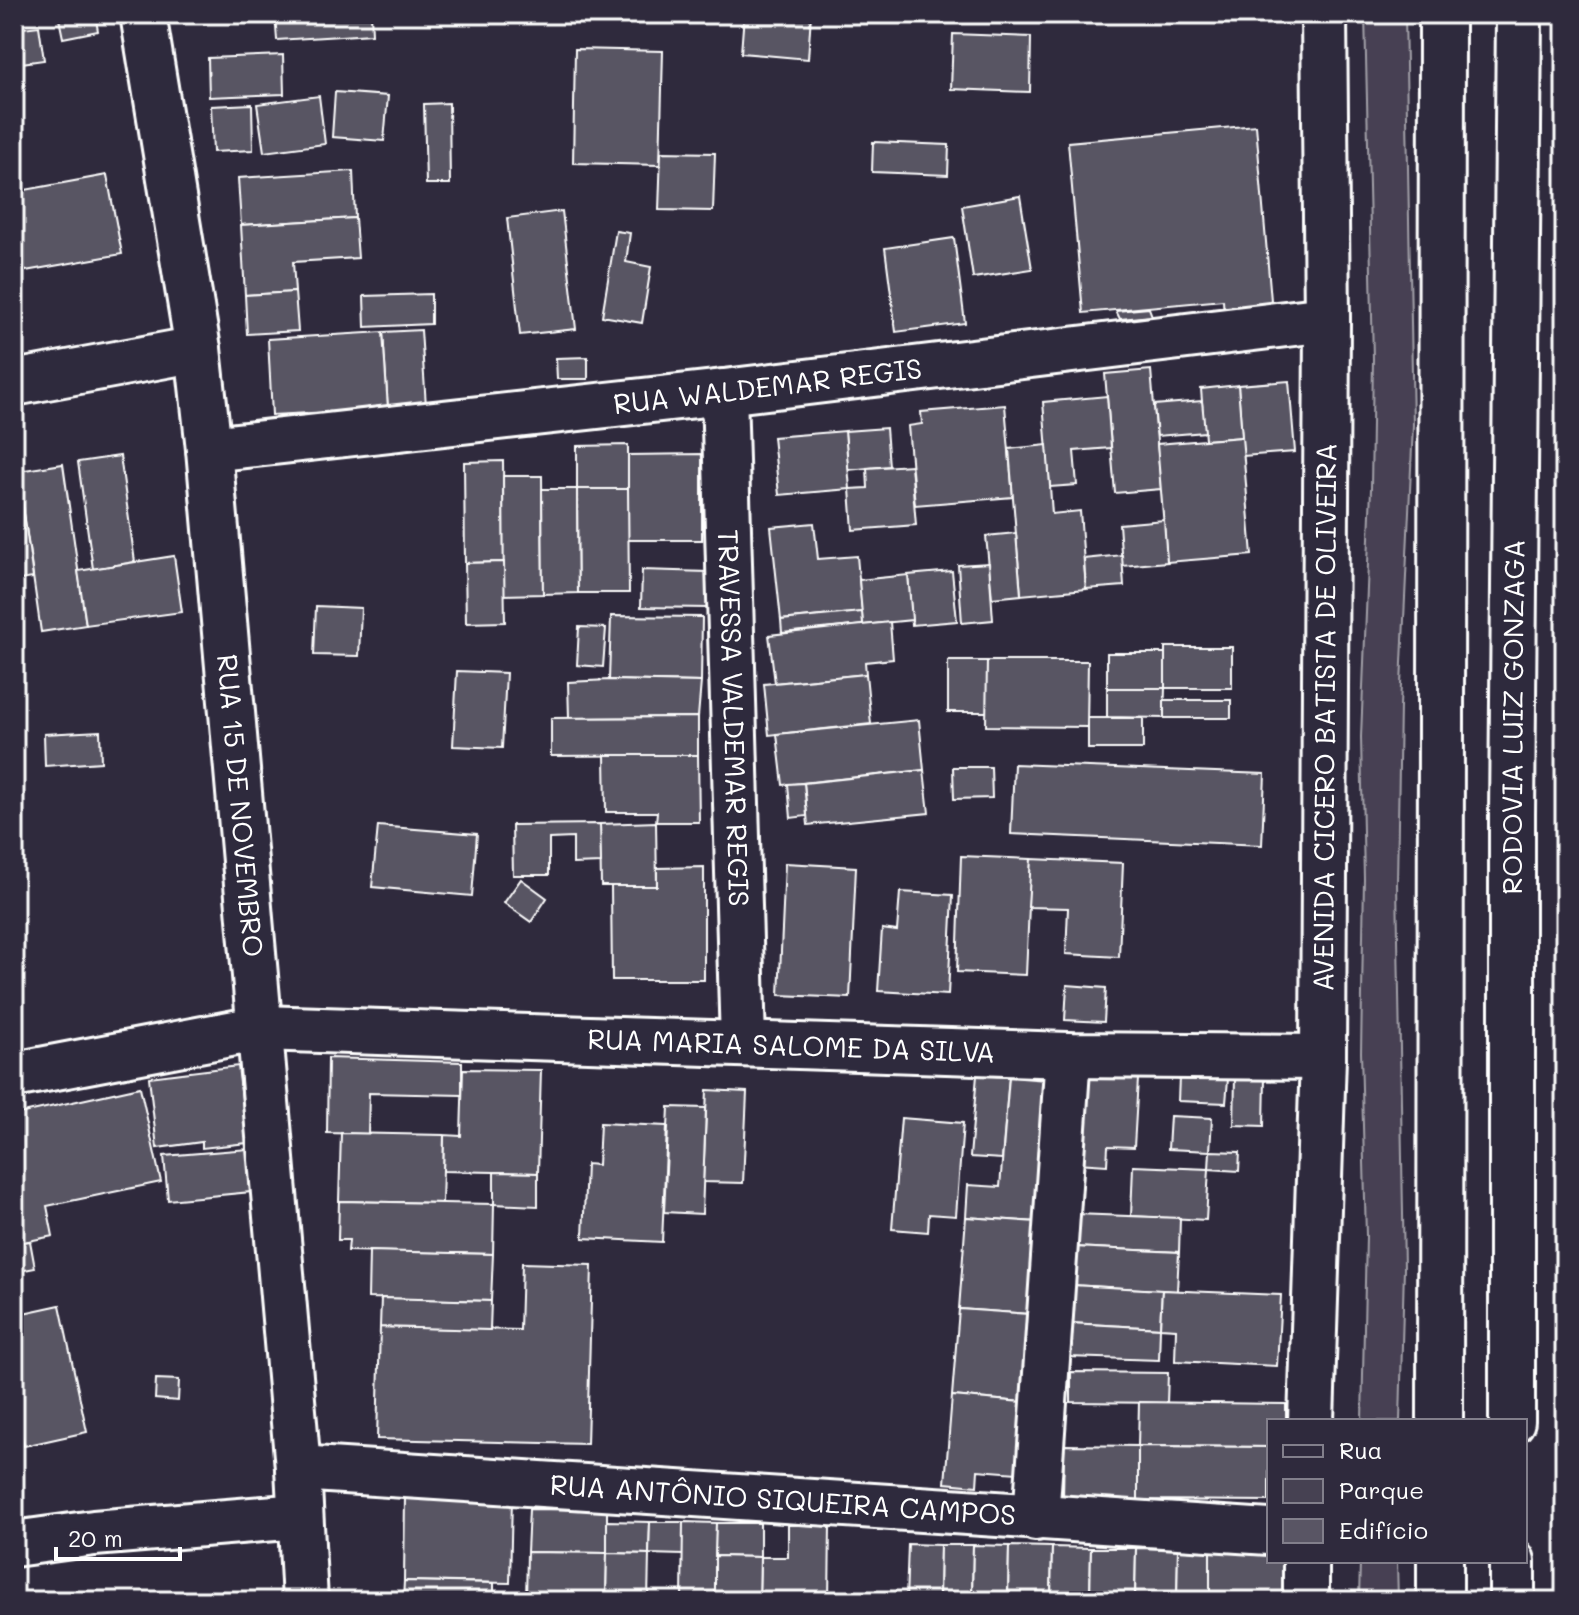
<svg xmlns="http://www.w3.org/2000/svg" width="1579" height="1615" font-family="Mali,sans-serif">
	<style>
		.green { fill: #464152; stroke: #a2a0a8; stroke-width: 2 }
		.building { fill: #595564; stroke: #fff; stroke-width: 2 }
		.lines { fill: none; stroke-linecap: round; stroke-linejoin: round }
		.minor-casing { stroke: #fff; stroke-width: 50 }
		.major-casing { stroke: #fff; stroke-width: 50 }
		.highway-casing { stroke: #fff; stroke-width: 50 }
		.minor { stroke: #2f2a3d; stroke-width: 44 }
		.major { stroke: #2f2a3d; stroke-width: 44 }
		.highway { stroke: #2f2a3d; stroke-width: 44 }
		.labels { text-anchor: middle; stroke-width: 6; stroke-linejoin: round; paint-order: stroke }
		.street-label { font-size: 28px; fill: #fff; stroke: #2f2a3d }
	</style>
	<rect width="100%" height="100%" fill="#2f2a3d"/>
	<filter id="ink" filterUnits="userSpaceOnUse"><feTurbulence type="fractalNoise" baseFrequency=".0125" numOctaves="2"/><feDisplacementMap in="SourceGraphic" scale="16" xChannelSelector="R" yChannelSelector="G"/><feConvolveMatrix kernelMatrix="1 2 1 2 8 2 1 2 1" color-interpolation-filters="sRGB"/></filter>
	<g filter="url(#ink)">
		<!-- green -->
		<g class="green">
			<path d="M1365 14H1405L1413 425 1400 706 1397 883 1404 1268 1400 1421H1362L1366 1236 1361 1052 1364 879 1361 737 1371 489 1373 359Z"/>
			<path d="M1360 1561H1397L1398 1601H1359Z"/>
		</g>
		<!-- building -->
		<g class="building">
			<path d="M58 14H95L98 31 63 38Z"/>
			<path d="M275 14H371L372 34 277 40Z"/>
			<path d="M744 14H811L808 59 741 53Z"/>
			<path d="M39 26 44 60 14 64V29Z"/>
			<path d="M953 34 1031 37 1030 92 951 89Z"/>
			<path d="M575 49 663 51 660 165 573 163Z"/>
			<path d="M283 55 284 94 209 97 208 58Z"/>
			<path d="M335 92 388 96 384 141 332 137Z"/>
			<path d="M319 96 325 144 264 152 257 104Z"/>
			<path d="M449 103 450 184H426L424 104Z"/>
			<path d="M252 104 253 150 213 152 211 106Z"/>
			<path d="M1256 125 1272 312 1224 317 1223 300 1083 313 1068 142Z"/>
			<path d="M873 142 949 145 948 175 872 172Z"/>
			<path d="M661 152 715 153 713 211 659 210Z"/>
			<path d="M353 171 355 218 241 225 238 178Z"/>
			<path d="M107 175 122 254 14 273V192Z"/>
			<path d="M1020 196 1032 269 973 278 962 206Z"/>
			<path d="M562 211 576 329 520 335 507 218Z"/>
			<path d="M355 218 358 258 293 262 295 292 245 295 241 225Z"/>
			<path d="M616 231 630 233 626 262 651 267 642 323 602 316Z"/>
			<path d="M954 238 965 323 896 332 885 248Z"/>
			<path d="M295 292 298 331 247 334 245 295Z"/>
			<path d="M431 294V324L365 327 364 296Z"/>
			<path d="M1149 308 1152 316 1120 319 1116 311Z"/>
			<path d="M421 330 426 406 388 409 383 332Z"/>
			<path d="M383 332 388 409 272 415 268 339Z"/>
			<path d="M588 357V379H557L556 358Z"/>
			<path d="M1151 370 1161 489 1115 493 1105 374Z"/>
			<path d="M1289 381 1295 452 1243 456 1238 385Z"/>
			<path d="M1238 385 1242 437 1205 440 1201 389Z"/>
			<path d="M1107 396 1111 448 1074 451 1077 485 1050 487 1043 402Z"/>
			<path d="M1202 401 1205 432 1157 436 1154 405Z"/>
			<path d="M1005 405 1013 497 915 505 908 426 922 424 921 412Z"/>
			<path d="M886 428 889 466 848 470 845 431Z"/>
			<path d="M845 431 850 489 779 495 773 437Z"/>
			<path d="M1242 437 1252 555 1167 562 1157 444Z"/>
			<path d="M628 445V489H577V446Z"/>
			<path d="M1047 445 1052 514 1080 511 1086 589 1021 595 1009 449Z"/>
			<path d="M702 454V540H628V455Z"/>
			<path d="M120 456 135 562 93 569 78 462Z"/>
			<path d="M503 461 504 562 465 563 464 462Z"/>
			<path d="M63 464 86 625 41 632 18 471Z"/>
			<path d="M911 465 916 525 853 530 850 489 868 488 867 468Z"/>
			<path d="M14 471H18L33 578 14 581Z"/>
			<path d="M503 476H542L543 594 504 595Z"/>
			<path d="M542 489H577L578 593 543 594Z"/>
			<path d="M577 489H628L629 593H578Z"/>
			<path d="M1164 520 1167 562 1122 566 1119 524Z"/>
			<path d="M814 523 818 559 857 556 862 612 781 620 771 527Z"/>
			<path d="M1016 533 1021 595 992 598 986 536Z"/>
			<path d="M1122 555 1124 586 1086 589 1084 559Z"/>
			<path d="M174 556 182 612 86 625 78 571Z"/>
			<path d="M504 562 505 622 466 623 465 563Z"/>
			<path d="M989 563 993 620 962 623 958 565Z"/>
			<path d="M642 570 708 572 707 608 641 607Z"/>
			<path d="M952 571 957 621 912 625 908 575Z"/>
			<path d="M908 575 912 620 863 625 859 580Z"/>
			<path d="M316 606 361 608 359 656 314 655Z"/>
			<path d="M862 612 863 625 782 633 781 620Z"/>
			<path d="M611 616 702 617 701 682 609 680Z"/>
			<path d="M890 622 893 659 865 662 866 674 775 683 769 635Z"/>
			<path d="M579 627 606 628 603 667 577 665Z"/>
			<rect x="1165" y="647" width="67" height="41"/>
			<rect x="1107" y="653" width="58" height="35"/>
			<rect x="948" y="661" width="39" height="51"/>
			<path d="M987 661H1088L1087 727 986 726Z"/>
			<path d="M457 671 506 673 502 748 453 746Z"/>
			<path d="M866 674 871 724 769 735 764 684Z"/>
			<path d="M609 680 701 682 698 717 569 718 568 682Z"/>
			<path d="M1107 688H1165L1164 718 1107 717Z"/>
			<rect x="1164" y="700" width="67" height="18"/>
			<path d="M698 717V755L551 756V718Z"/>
			<rect x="1088" y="718" width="55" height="31"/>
			<path d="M919 720 924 770 783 785 777 734Z"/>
			<path d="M100 731 101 762 45 766 44 734Z"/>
			<path d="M605 755H698L699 822H656L657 812H606Z"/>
			<path d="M1014 764 1265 774 1262 845 1011 834Z"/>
			<path d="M953 767H991L992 798 954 799Z"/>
			<path d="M924 770 929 813 808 825 804 783Z"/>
			<path d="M804 783 807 816 791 818 788 784Z"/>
			<path d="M656 822 657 886H601L600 824Z"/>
			<path d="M600 824 601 863 573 864V838L549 839V875H513L512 825Z"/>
			<path d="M378 826 477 834 472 896 372 887Z"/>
			<path d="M961 856 1031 859 1026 975 957 972Z"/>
			<path d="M1031 859 1123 863 1119 957 1066 954 1068 908 1028 907Z"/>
			<path d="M785 863 856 867 850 998 779 995Z"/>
			<path d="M704 867V980H612L611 886H657V868Z"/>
			<path d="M521 879 547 898 531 922 504 903Z"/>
			<path d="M900 892 953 895 948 995 878 991 882 929 897 931Z"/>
			<path d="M1067 985 1106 988 1104 1022 1065 1020Z"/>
			<path d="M328 1058 462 1062V1095L369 1093 368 1134 327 1133Z"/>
			<path d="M238 1066 247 1143 202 1148V1142L157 1148 149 1077Z"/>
			<path d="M463 1069 541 1070 538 1173 443 1171 444 1135 461 1136Z"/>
			<path d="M977 1075 1009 1077 1002 1159 970 1157Z"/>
			<path d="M1081 1076 1138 1079 1134 1147 1108 1146 1107 1165 1077 1163Z"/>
			<path d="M1009 1077 1047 1080 1037 1222 966 1217 968 1185 1000 1187Z"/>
			<path d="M1179 1077 1228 1079 1226 1103 1178 1101Z"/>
			<path d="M1235 1077 1265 1078 1264 1126 1234 1125Z"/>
			<path d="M140 1087 161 1182 47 1206 53 1236 14 1244V1115Z"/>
			<path d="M707 1090 747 1092 743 1183 703 1182Z"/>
			<path d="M669 1107 706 1108 702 1214 664 1212Z"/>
			<path d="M1170 1116 1212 1118 1210 1151 1168 1149Z"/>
			<path d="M901 1118 963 1123 956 1216 929 1214 928 1232 892 1229Z"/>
			<path d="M600 1123 667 1126 662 1242 583 1238 586 1164 598 1165Z"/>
			<path d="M341 1133 444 1135 442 1203 339 1201Z"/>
			<path d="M248 1149 251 1192 168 1200 164 1156Z"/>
			<path d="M1210 1151 1240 1152 1239 1171 1209 1169Z"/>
			<path d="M1133 1166 1209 1169 1206 1220 1131 1216Z"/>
			<path d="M494 1172 538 1173V1206L494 1204Z"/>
			<path d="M339 1201 494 1204 493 1254 348 1251 349 1240H338Z"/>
			<path d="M1075 1214 1180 1218 1179 1252 1073 1247Z"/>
			<path d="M966 1217 1037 1222 1029 1314 959 1309Z"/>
			<path d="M30 1241 35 1268 14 1272V1244Z"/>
			<path d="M1073 1247 1179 1252 1177 1291 1071 1285Z"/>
			<path d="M369 1251 493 1254 491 1301 368 1298Z"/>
			<path d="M522 1263 592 1265 587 1444 377 1439 380 1327 520 1330Z"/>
			<path d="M1071 1285 1162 1290 1160 1328 1069 1323Z"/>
			<path d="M1162 1290 1281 1295 1277 1366 1175 1361 1176 1329 1160 1328Z"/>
			<path d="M381 1298 491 1301 490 1330 380 1327Z"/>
			<path d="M60 1305 87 1432 24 1446 14 1399V1315Z"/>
			<path d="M959 1309 1029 1314 1022 1402 952 1396Z"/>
			<path d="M1069 1323 1160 1328 1159 1360 1068 1357Z"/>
			<path d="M1071 1372 1168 1373 1167 1403 1071 1402Z"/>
			<path d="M156 1379 179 1380 178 1401 155 1399Z"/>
			<path d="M952 1396 1022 1402 1017 1473 978 1470 977 1486 945 1483Z"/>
			<path d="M1139 1402 1286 1404V1421H1269V1447L1138 1446Z"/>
			<path d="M1064 1445 1138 1446V1500L1063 1499Z"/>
			<path d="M1138 1446 1269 1447V1501L1138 1500Z"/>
			<path d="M405 1496 512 1498 510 1583 404 1581Z"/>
			<path d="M529 1509 607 1510V1553L527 1552Z"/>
			<path d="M607 1521 650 1522 649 1554 607 1553Z"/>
			<path d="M650 1522H683V1555L649 1554Z"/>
			<path d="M683 1522 716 1523 715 1601H682Z"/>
			<path d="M716 1523H760V1557L715 1556Z"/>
			<path d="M788 1525H830L829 1601H759L760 1557H788Z"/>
			<path d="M908 1544 940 1545 939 1601H906Z"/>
			<path d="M940 1545H973L972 1601H939Z"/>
			<path d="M973 1545 1009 1546 1008 1601H972Z"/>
			<path d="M1009 1546 1052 1547 1051 1601H1008Z"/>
			<path d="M1052 1547 1091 1548 1090 1601H1051Z"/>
			<path d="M1091 1548H1136L1135 1601H1090Z"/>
			<path d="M1136 1548 1178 1549 1177 1601H1135Z"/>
			<path d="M1178 1549H1210V1601H1177Z"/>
			<path d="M1210 1549 1269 1551V1561H1283L1282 1601H1210Z"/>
			<path d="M527 1552 607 1553 606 1601H526Z"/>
			<path d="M607 1553 649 1554 648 1601H606Z"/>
			<path d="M715 1556 760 1557 759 1601H715Z"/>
			<path d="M404 1581 494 1583V1601H403Z"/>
		</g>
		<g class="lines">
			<!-- minor casing -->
			<g class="minor-casing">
				<g id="minor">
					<path d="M14 383 198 349"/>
					<path id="s1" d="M724 392 743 1043"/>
					<path id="s2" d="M209 449 724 392 1327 319"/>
					<path id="s3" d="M14 1075 261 1028 1068 1055 1323 1057"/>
					<path id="s4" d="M298 1468 1269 1532"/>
					<path d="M1036 1518 1068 1055"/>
					<path d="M14 1544 94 1533 300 1516"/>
				</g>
			</g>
			<!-- major casing -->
			<g class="major-casing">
				<g id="major">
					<path id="s5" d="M143 14 198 349 209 449 298 1468 305 1601"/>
					<path id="s6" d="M1311 1421 1323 1057 1327 319 1324 14"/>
					<path d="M1306 1601V1561"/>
				</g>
			</g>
			<!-- highway casing -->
			<g class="highway-casing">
				<g id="highway">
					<path d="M1440 1421 1442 14"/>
					<path id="s7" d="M1512 1421V815L1519 14"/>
					<path d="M1512 1561V1601"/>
					<path d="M1440 1601V1561"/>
				</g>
			</g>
			<!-- minor -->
			<use href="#minor" class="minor"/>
			<!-- major -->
			<use href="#major" class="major"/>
			<!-- highway -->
			<use href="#highway" class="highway"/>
		</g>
	</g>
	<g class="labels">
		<!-- street labels -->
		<g class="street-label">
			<text dy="10" stroke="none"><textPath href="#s2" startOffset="562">RUA WALDEMAR REGIS</textPath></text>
			<text dy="10" stroke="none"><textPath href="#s1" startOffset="326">TRAVESSA VALDEMAR REGIS</textPath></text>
			<text dy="10" stroke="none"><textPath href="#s7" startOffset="704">RODOVIA LUIZ GONZAGA</textPath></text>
			<text dy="10" stroke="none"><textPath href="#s6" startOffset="704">AVENIDA CICERO BATISTA DE OLIVEIRA</textPath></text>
			<text dy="10" stroke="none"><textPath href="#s5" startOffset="798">RUA 15 DE NOVEMBRO</textPath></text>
			<text dy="10" stroke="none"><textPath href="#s3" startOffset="782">RUA MARIA SALOME DA SILVA</textPath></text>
			<text dy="10" stroke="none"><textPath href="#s4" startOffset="486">RUA ANTÔNIO SIQUEIRA CAMPOS</textPath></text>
		</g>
	</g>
	<!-- margin -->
	<rect width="1579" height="1615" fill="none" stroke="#2f2a3d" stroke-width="48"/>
	<rect x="24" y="24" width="1531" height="1567" fill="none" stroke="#fff" stroke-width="3" filter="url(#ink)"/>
	<!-- legend -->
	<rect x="1267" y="1419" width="260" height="144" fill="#2f2a3d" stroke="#827f8b" stroke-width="2"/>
	<rect x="1283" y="1445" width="40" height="12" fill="#2f2a3d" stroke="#827f8b" stroke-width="2"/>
	<text x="1339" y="1459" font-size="24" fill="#ffffff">Rua</text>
	<rect x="1283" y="1479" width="40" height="24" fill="#464152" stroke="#827f8b" stroke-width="2"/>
	<text x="1339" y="1499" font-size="24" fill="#ffffff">Parque</text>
	<rect x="1283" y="1519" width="40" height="24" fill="#595564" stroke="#827f8b" stroke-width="2"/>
	<text x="1339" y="1539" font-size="24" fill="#ffffff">Edifício</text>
	<!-- scale -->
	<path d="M56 1547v12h124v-12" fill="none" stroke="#ffffff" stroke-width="4"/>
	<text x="68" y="1547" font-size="24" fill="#ffffff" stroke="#2f2a3d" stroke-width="6" paint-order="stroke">20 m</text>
</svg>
